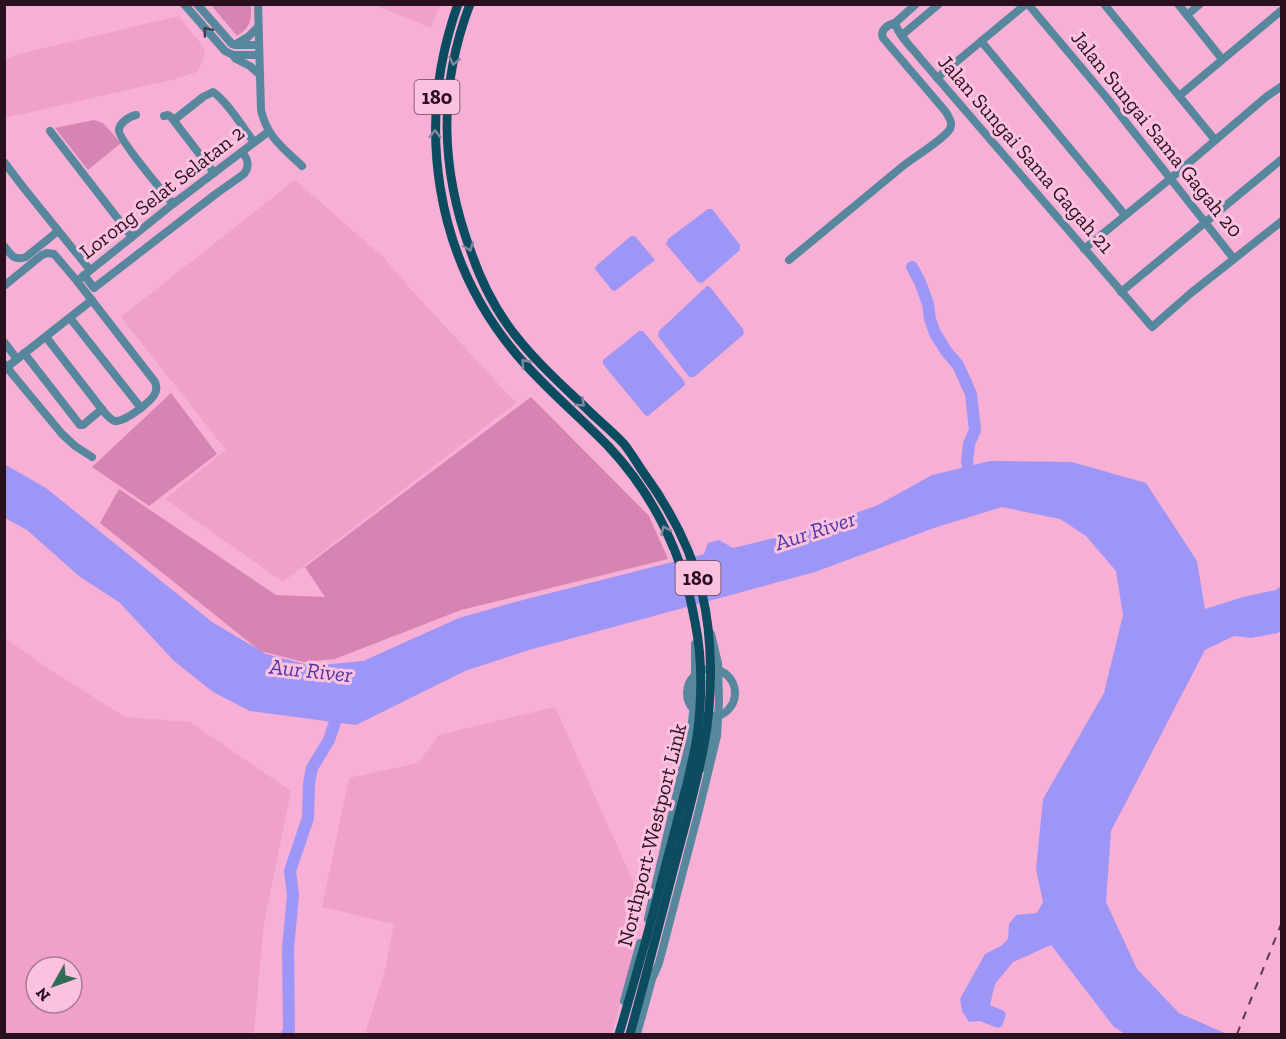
<svg xmlns="http://www.w3.org/2000/svg" width="1286" height="1039" font-family="'Zilla Slab',serif">
	<style>
		.built { fill: #efa1cb; fill-rule: evenodd }
		.green { fill: #d684b1 }
		.water { fill: #9e96f6 }
		.lines { fill: none; stroke-linecap: round; stroke-linejoin: round }
		.river { stroke: #9e96f6; stroke-width: 12 }
		.minor { stroke: #56879c; stroke-width: 8 }
		.major { stroke: #0b4c61; stroke-width: 9 }
		.rail { stroke: #5c374b; stroke-width: 2; stroke-dasharray: 8 8; stroke-linecap: butt }
		.oneway { stroke: #3c4051 }
		.oneway2 { stroke: #8486a0 }
		.labels { text-anchor: middle; stroke-width: 6; stroke-linejoin: round; paint-order: stroke }
		.shield { fill: #fcc1df; stroke: #694559; stroke-width: 1.5 }
		.shield-label { font-size: 20px; font-weight: bold; fill: #2a101f }
		.street-label { font-size: 21px; fill: #2a101f; stroke: #fcc1df }
		.water-label { font-size: 22px; font-style: italic; fill: #4e39a6; stroke: #fcc1df }
	</style>
	<rect width="100%" height="100%" fill="#f7afd5"/>
	<!-- built -->
	<g class="built">
		<path d="M374 5 440 4V5L431 28Z"/>
		<path d="M179 16 204 48 205 52 200 68 197 72 175 79 5 118V59L19 54Z"/>
		<path d="M295 180 383 257 416 295 516 403 283 582 165 499 226 450 121 317Z"/>
		<path d="M5 638 49 669 125 717 190 722 291 791 264 924 254 1030 252 1034H5ZM36 967H72V1003H36Z"/>
		<path d="M555 707 644 906 636 943 612 1034H365L384 974 394 924 322 907 349 778 418 763 439 735Z"/>
	</g>
	<!-- green -->
	<g class="green">
		<path d="M211 5H251C251 22 251 26 237 36Z"/>
		<path d="M94 120 103 123 121 143 88 170 55 128Z"/>
		<path d="M171 393 217 454 149 506 92 467Z"/>
		<path d="M531 397 649 516 668 559 461 610 335 659 304 662 260 651 100 523 119 489 276 595 325 597 305 567Z"/>
	</g>
	<!-- water -->
	<g class="water">
		<path d="M708 209H712L740 245V250L702 283 698 282 666 244 668 239Z"/>
		<path d="M631 236H635L655 260 615 291 612 290 595 269 596 266Z"/>
		<path d="M707 286 710 287 743 329 744 334 694 377H689L658 336 659 331Z"/>
		<path d="M639 331H643L684 381 685 385 648 416 645 415 603 364V360Z"/>
		<path d="M990 461 1072 462 1146 483 1197 561 1205 609 1243 597 1276 590 1281 586V630L1278 633 1251 638 1234 636 1205 650 1111 831 1106 902 1137 969 1179 1013 1227 1034H1125L1114 1027 1051 945 1013 962 995 984 990 1005 1004 1011 1006 1015 1002 1026 998 1028 980 1021 969 1022 962 1011 960 999 985 954 1001 946 1008 939 1009 924 1016 915 1037 913 1043 902 1036 869 1043 799 1104 693 1123 615 1116 571 1086 536 1060 519 1002 507 934 528 815 572 529 650 465 671 356 725 250 711 213 692 174 661 119 602 80 577 27 530 5 518 4 464 46 488 212 622 266 654 312 666 363 661 459 618 515 602 704 554 708 543 719 540 733 548 811 529 878 505 932 475Z"/>
	</g>
	<g class="lines">
		<!-- river -->
		<g class="river">
			<path d="M912 267 920 282 928 304 930 319 935 333 946 351 958 365 971 394 975 430 969 444 967 462 971 480"/>
			<path d="M287 1034 289 1031 288 949 293 895 290 871 308 818 309 783 312 768 329 740 340 707"/>
		</g>
		<!-- minor -->
		<g class="minor">
			<path d="M184 4 225 51 233 55H259"/>
			<path d="M197 4 232 44 235 45H259"/>
			<path d="M258 4 261 110C267 137 283 148 302 166"/>
			<path d="M916 4 895 23C899 36 911 47 920 58L1152 327 1191 293 1282 221"/>
			<path d="M1028 4 1106 97 1234 259"/>
			<path d="M1104 4 1215 140"/>
			<path d="M1178 4 1222 59"/>
			<path d="M1187 15 1200 4"/>
			<path d="M902 35 939 4"/>
			<path d="M981 41 1125 215"/>
			<path d="M236 44 248 37 258 27"/>
			<path d="M233 55 236 59 250 66 260 75"/>
			<path d="M937 78 1026 4"/>
			<path d="M1179 96 1282 10"/>
			<path d="M136 115C130 116 119 123 119 130 118 139 165 194 173 204"/>
			<path d="M164 116 168 115 171 117 214 173"/>
			<path d="M174 120 203 97 213 92C227 101 243 128 254 142"/>
			<path d="M50 131 132 237"/>
			<path d="M4 162 23 187 90 270"/>
			<path d="M4 246C11 255 14 261 26 257L58 231"/>
			<path d="M1084 249 1170 179 1266 97 1282 86"/>
			<path d="M789 260C827 229 865 197 903 166 915 156 942 141 950 129 953 122 949 118 946 112L883 38C880 30 887 25 895 23"/>
			<path d="M84 275 94 288 217 193 244 174C250 166 248 159 242 152"/>
			<path d="M77 281 173 204 268 132"/>
			<path d="M4 286 42 255 47 253 54 254 77 281 155 382C156 385 157 387 156 391 154 400 124 423 115 421 111 420 107 415 104 412L46 337"/>
			<path d="M1121 292 1282 159"/>
			<path d="M70 318 141 408"/>
			<path d="M4 342 17 359"/>
			<path d="M24 353 80 425H83L102 409"/>
			<path d="M4 364 62 434 75 446 92 457"/>
			<path d="M7 367 92 300"/>
			<circle cx="711" cy="693" r="24"/>
			<path d="M703 768 708 752 713 716"/>
			<path d="M648 919 691 731 695 695V644"/>
			<path d="M654 975 659 963 698 814 717 736 719 701 718 663 711 634"/>
			<path d="M624 1001 640 943"/>
			<path d="M637 1034 654 972"/>
		</g>
		<!-- major -->
		<g class="major">
			<path d="M458 4C415 124 434 257 517 355 545 388 579 416 609 447 654 495 684 557 695 622 702 656 702 694 698 729 696 747 691 766 687 784 680 809 674 835 667 860 652 919 636 977 619 1034"/>
			<path d="M470 4C438 88 440 169 471 252 482 284 498 315 520 341 540 366 564 387 587 409 599 421 613 432 624 444 631 453 637 463 643 472 670 509 691 548 702 593 713 639 713 698 704 745 696 787 684 829 673 871 659 925 645 980 630 1034"/>
		</g>
		<!-- rail -->
		<path class="rail" d="M1237 1034 1282 922"/>
	</g>
	<!-- one-way arrows -->
	<defs><path id="oneway-chevron" d="M-2-3.5L2.5 0L-2 3.5" fill="none" stroke-width="1.6" stroke-linecap="round" stroke-linejoin="round" transform="scale(1.5)"/></defs>
	<use class="oneway" href="#oneway-chevron" transform="translate(207 31) rotate(-130)"/>
	<g class="oneway2">
		<use href="#oneway-chevron" transform="translate(454 61) rotate(102)"/>
		<use href="#oneway-chevron" transform="translate(435 134) rotate(-90)"/>
		<use href="#oneway-chevron" transform="translate(469 247) rotate(70)"/>
		<use href="#oneway-chevron" transform="translate(525 363) rotate(-132)"/>
		<use href="#oneway-chevron" transform="translate(581 403) rotate(43)"/>
		<use href="#oneway-chevron" transform="translate(665 530) rotate(-114)"/>
	</g>
	<g class="labels">
		<!-- shield labels -->
		<g class="shield">
			<rect x="414.5" y="80" width="45" height="34" rx="4.5"/>
			<rect x="675.5" y="561" width="45" height="34" rx="4.5"/>
		</g>
		<g class="shield-label">
			<text x="437" y="104">180</text>
			<text x="698" y="585">180</text>
		</g>
		<!-- street labels -->
		<g class="street-label">
			<text transform="translate(1157 134) rotate(51)" y="7">Jalan Sungai Sama Gagah 20</text>
			<text transform="translate(1026 154) rotate(49)" y="7">Jalan Sungai Sama Gagah 21</text>
			<text transform="translate(162 192) rotate(-38)" y="7">Lorong Selat Selatan 2</text>
			<text transform="translate(652 835) rotate(-76)" y="7">Northport-Westport Link</text>
		</g>
		<!-- water labels -->
		<g class="water-label">
			<text transform="translate(815 530) rotate(-18)" y="8">Aur River</text>
			<text transform="translate(311 670) rotate(6)" y="8">Aur River</text>
		</g>
	</g>
	<!-- border -->
	<rect width="1286" height="1039" fill="none" stroke="#2a101f" stroke-width="12"/>
	<!-- north arrow -->
	<g transform="translate(54 985) rotate(230)"><circle r="28" fill="#fcc1df" stroke="#a87a92" stroke-width="1.5"/>
	<path d="M0-4.5L10 22L0 15L-10 22Z" fill="#326c56"/>
	<text y="-9" font-size="16" font-weight="bold" text-anchor="middle" fill="#2a101f">N</text>
	</g>
</svg>
